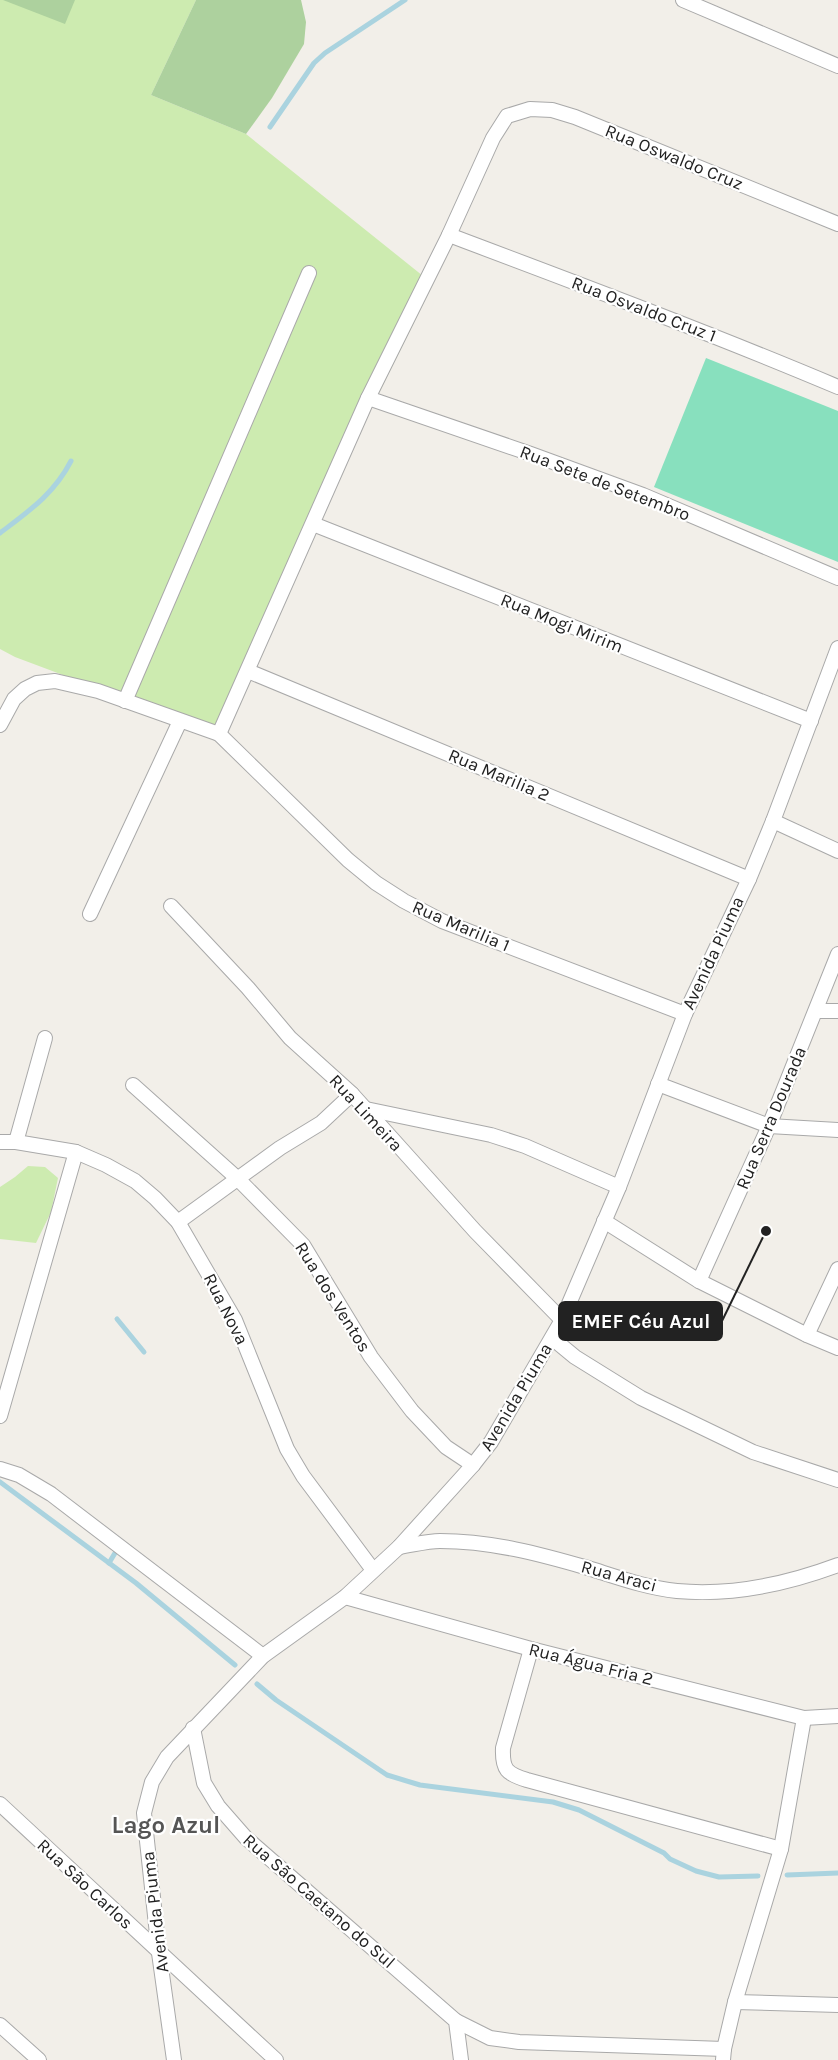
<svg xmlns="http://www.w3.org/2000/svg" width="838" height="2060" font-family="Karla,sans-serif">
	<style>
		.grass { fill: #cdebb0 }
		.forest { fill: #add19e }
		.pitch { fill: #88e0be }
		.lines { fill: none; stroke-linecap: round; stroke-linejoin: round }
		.stream { stroke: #aad3df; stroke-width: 5 }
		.minor-casing { stroke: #a9a9a9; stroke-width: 16 }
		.minor { stroke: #fff; stroke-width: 14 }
		.labels { text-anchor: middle; stroke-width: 4.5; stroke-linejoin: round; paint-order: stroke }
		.street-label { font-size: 18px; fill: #222; stroke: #fff }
		.district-label { font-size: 24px; font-weight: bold; fill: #555; stroke: #fff }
		.leader { fill: none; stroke: #222; stroke-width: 2 }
		.callout-dot { fill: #222; stroke: #fff; stroke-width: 2 }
		.callout { fill: #222; stroke: #222; stroke-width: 2 }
		.callout-label { font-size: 20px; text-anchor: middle; font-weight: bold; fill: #fff }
	</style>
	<rect width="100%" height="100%" fill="#f2efe9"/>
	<!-- grass -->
	<g class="grass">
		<path d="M0 0H196L151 95 246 134 433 284 317 518 223 735 15 657 0 649Z"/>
		<path d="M28 1166 45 1167 58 1178 51 1212 36 1243 0 1239V1187L15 1177Z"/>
	</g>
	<!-- forest -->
	<g class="forest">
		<path d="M3 0H75L65 24Z"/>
		<path d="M196 0H301L306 22 304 44 272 98 246 134 151 95Z"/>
	</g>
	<!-- pitch -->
	<path class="pitch" d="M706 358 838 411V562L654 487Z"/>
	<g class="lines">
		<!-- stream -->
		<g class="stream">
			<path d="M270 127 314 63 325 53 405 0"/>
			<path d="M0 533C29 511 54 494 71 461"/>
			<path d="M117 1319 144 1352"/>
			<path d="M0 1482 136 1583 235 1665"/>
			<path d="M109 1563 115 1553"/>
			<path d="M257 1684 276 1700 387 1775 420 1785 553 1802 579 1810 664 1853 670 1859 696 1871 719 1877 758 1876"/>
			<path d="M787 1875 838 1873"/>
		</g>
		<!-- minor casing -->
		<g class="minor-casing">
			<g id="minor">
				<path d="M683 0 838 66"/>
				<path d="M449 235C579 284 710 333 838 387"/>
				<path d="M368 398 531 454 643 495 838 578"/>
				<path d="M313 524 811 721"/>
				<path d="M248 671 749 879"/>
				<path d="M125 701 309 273"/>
				<path d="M0 725 14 699 25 689 37 683 55 681 98 691 219 734 348 860 376 883 404 901 442 921 685 1014"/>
				<path d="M219 734 368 398 449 235 493 138 507 116 530 109 552 110 575 117 838 224"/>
				<path d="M773 821 838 851"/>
				<path d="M171 906 248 988 290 1038 352 1094 475 1231 562 1320"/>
				<path d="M90 914 180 721"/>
				<path d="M817 1011H838"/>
				<path d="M658 1084 769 1126 838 1130"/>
				<path d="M133 1085 238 1179 303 1245 371 1357 412 1411 446 1447 473 1465"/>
				<path d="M366 1109 491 1135 525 1146 619 1187"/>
				<path d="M0 1142H16L76 1152 106 1165 135 1181 155 1198 178 1222 235 1320 287 1449 303 1476 373 1570"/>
				<path d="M16 1142 45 1038"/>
				<path d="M604 1221 699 1281 807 1335 838 1348"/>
				<path d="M178 1222 280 1148 321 1123 352 1094"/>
				<path d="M699 1281 769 1126 838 954"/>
				<path d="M807 1335 838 1269"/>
				<path d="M552 1338 575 1357 641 1398 753 1452 838 1480"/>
				<path d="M0 1416 76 1152"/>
				<path d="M0 1469 19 1475 51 1494 263 1656"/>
				<path d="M399 1547C413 1545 427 1541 440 1541 491 1541 540 1554 588 1568 617 1577 647 1588 677 1591 732 1596 787 1584 838 1565"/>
				<path d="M345 1597 531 1649 804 1718 838 1716"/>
				<path d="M531 1649 503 1748C502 1770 507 1774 527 1780L781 1849"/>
				<path d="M193 1728 204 1783 218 1806 246 1838 456 2021 461 2060"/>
				<path d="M0 1804 276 2060"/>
				<path d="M735 2002 838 2005"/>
				<path d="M456 2021 490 2038 519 2042 724 2049"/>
				<path d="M0 2025 39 2060"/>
				<path d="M174 2060 159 1953 144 1813 152 1782 167 1757 263 1656 345 1597 399 1547 473 1465 491 1442 562 1320 619 1187 685 1014 749 879 773 821 838 648"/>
				<path d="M723 2060 724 2049 735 2002 781 1849 804 1718"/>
			</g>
		</g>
		<!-- minor -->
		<use href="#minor" class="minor"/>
	</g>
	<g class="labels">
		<!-- street labels -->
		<g class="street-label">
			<text transform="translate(674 157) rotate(22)" y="6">Rua Oswaldo Cruz</text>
			<text transform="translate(644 309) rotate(21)" y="6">Rua Osvaldo Cruz 1</text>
			<text transform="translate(605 483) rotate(21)" y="6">Rua Sete de Setembro</text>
			<text transform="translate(562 623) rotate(22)" y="6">Rua Mogi Mirim</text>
			<text transform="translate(499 775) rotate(23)" y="6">Rua Marilia 2</text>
			<text transform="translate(461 926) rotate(23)" y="6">Rua Marilia 1</text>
			<text transform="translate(713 953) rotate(-65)" y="6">Avenida Piuma</text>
			<text transform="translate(366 1113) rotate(47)" y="6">Rua Limeira</text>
			<text transform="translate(771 1118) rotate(-67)" y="6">Rua Serra Dourada</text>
			<text transform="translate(333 1297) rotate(58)" y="6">Rua dos Ventos</text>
			<text transform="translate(226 1309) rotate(63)" y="6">Rua Nova</text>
			<text transform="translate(516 1397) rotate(-59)" y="6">Avenida Piuma</text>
			<text transform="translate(619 1576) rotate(15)" y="6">Rua Araci</text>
			<text transform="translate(591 1664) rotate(14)" y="6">Rua Água Fria 2</text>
			<text transform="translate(85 1884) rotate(43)" y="6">Rua São Carlos</text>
			<text transform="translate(319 1901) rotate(41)" y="6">Rua São Caetano do Sul</text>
			<text transform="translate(155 1912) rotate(-97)" y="6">Avenida Piuma</text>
		</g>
		<!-- district labels -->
		<g class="district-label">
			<text x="166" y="1833">Lago Azul</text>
		</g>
	</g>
	<!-- callouts -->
	<path class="leader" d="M766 1231L722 1321"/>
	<circle class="callout-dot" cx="766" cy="1231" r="6"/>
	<rect class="callout" x="559" y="1302" width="163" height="38" rx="6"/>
	<g class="callout-label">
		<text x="641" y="1328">EMEF Céu Azul</text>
	</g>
</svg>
